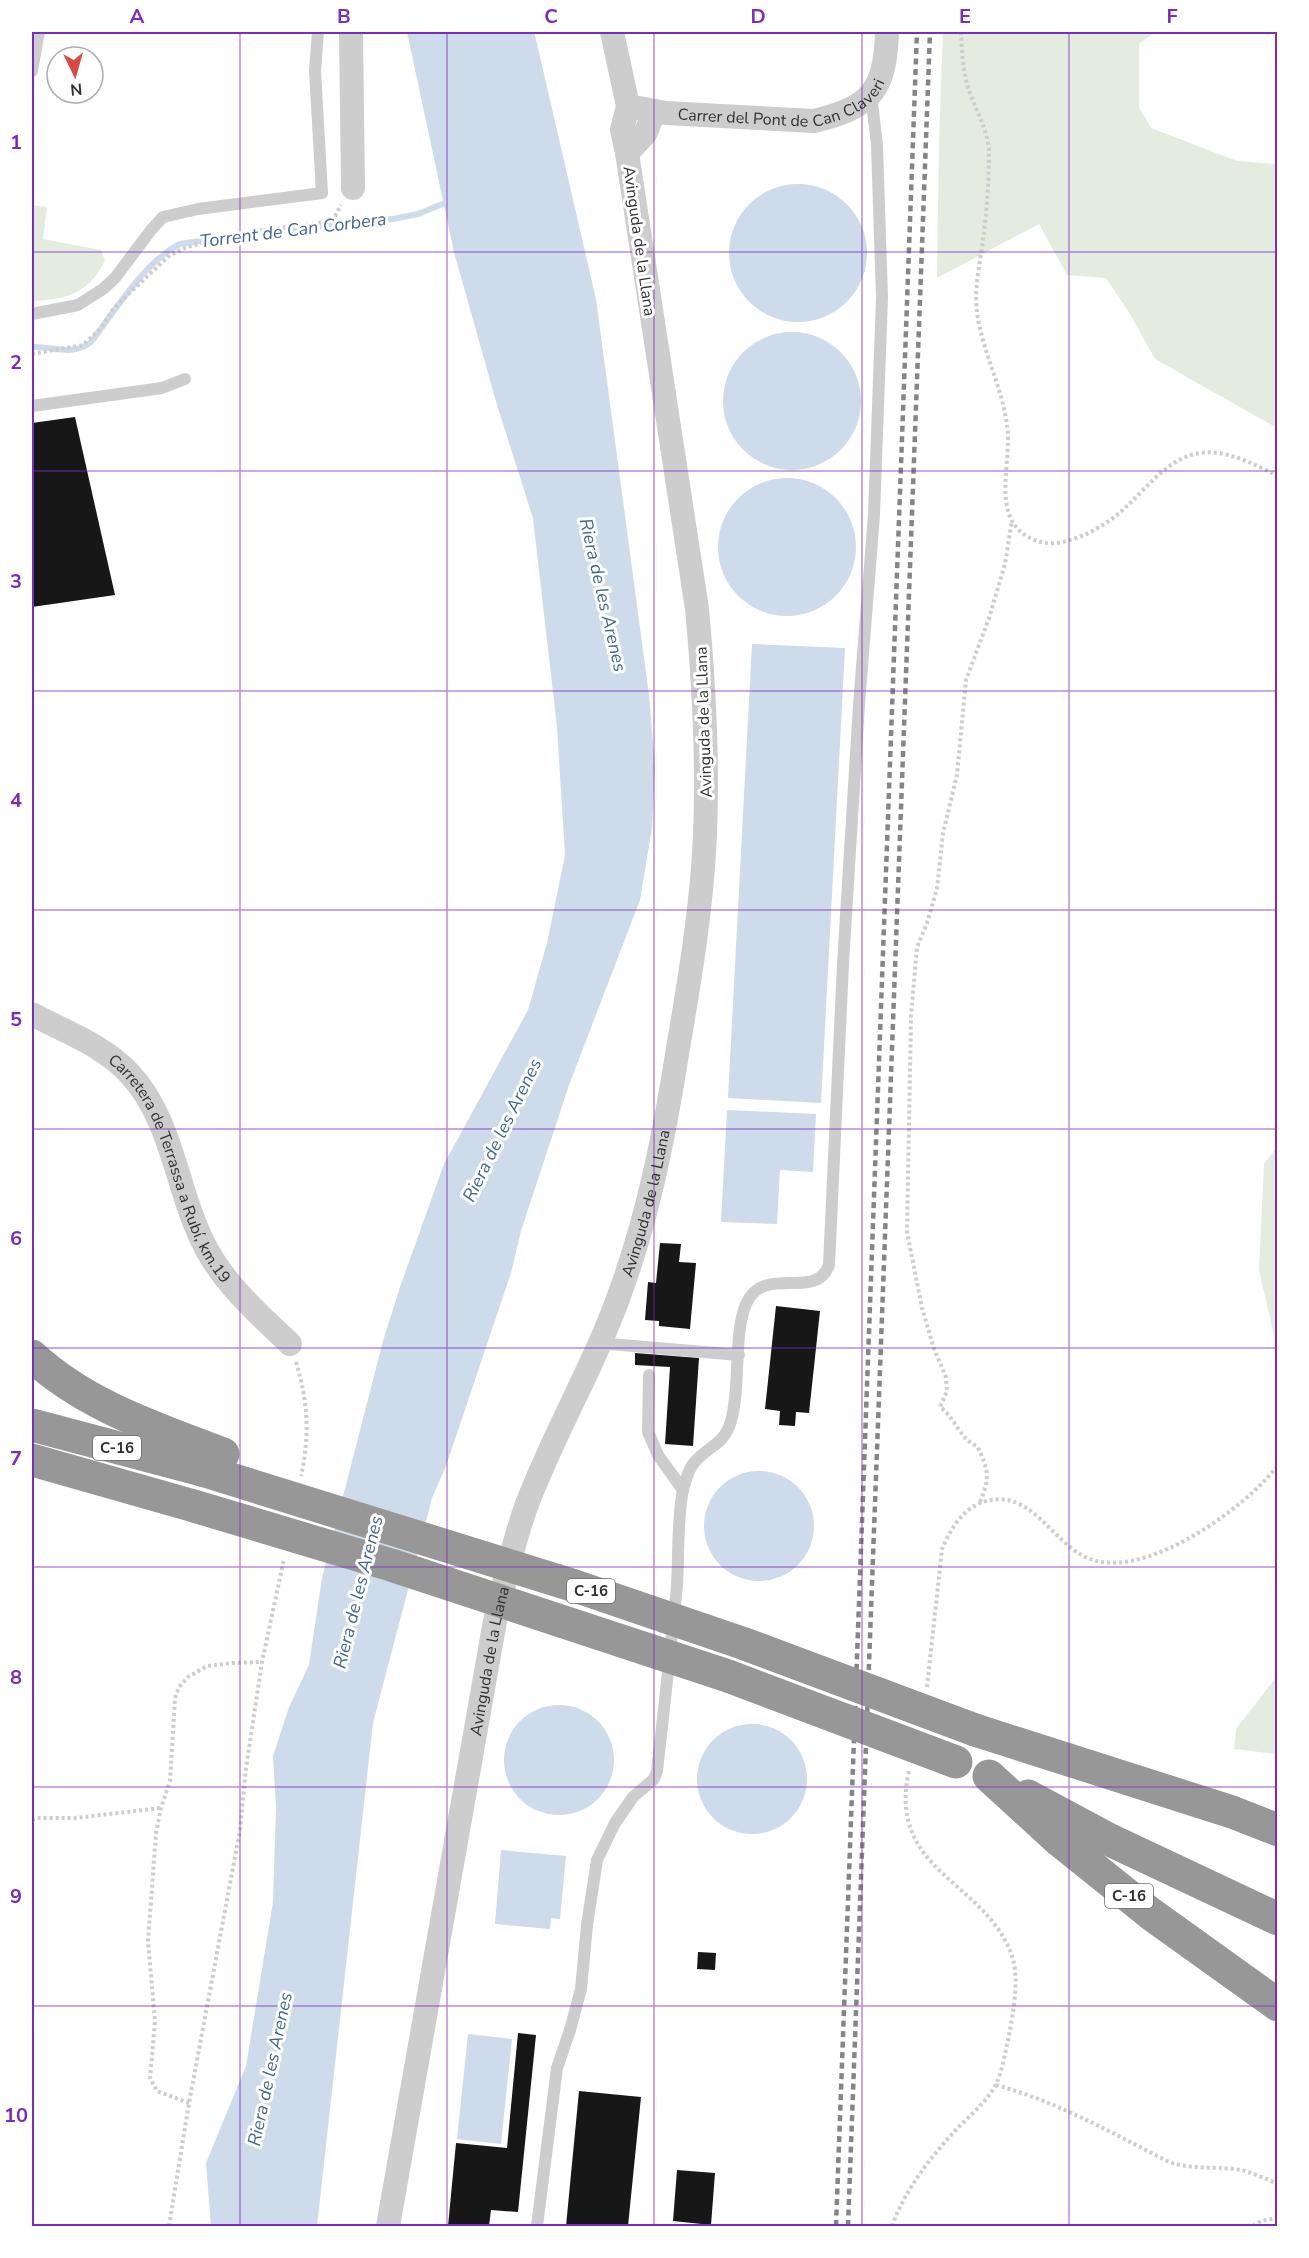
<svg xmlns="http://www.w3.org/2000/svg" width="1309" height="2258" font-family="'Nunito Sans',sans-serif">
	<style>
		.green { fill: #e4ecdf }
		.water { fill: #cddbea }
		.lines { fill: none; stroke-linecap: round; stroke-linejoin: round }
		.stream { stroke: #cddbea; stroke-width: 6 }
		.building { fill: #171717 }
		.path { stroke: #cdcdcd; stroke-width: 4; stroke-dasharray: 3 3; stroke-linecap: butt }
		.service { stroke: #cdcdcd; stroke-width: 12 }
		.minor { stroke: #cdcdcd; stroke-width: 24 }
		.motorway { stroke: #979797; stroke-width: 33 }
		.rail { stroke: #858585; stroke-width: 4.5; stroke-dasharray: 6 4.5; stroke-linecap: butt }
		.motorway-bridge { stroke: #979797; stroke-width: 33 }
		.grid { fill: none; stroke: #7b2cbf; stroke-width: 1.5; stroke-opacity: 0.55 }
		.labels { text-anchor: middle; stroke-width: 6; stroke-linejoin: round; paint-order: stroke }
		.shield { fill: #fff; stroke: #6e6e6e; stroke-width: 1.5 }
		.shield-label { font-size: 15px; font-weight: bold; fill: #303030 }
		.street-label { font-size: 16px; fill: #303030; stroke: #fff }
		.water-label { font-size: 18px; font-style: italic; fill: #43668d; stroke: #fff }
		.neatline { fill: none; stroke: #7b2cbf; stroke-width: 2 }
		.grid-label { font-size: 20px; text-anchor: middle; font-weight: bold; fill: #7b2cbf }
	</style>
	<rect width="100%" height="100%" fill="#fff"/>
	<!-- green -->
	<g class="green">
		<path d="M943 32H1155L1139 44V107L1151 128 1237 161 1277 164V428L1155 359 1130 314 1106 278 1067 275 1039 224 937 278 939 140Z"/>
		<path d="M32 205 47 207 43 239 101 250 105 260C90 293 66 300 32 301Z"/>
		<path d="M1277 1147V1349L1259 1270 1264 1164Z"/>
		<path d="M1277 1676V1754L1234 1749 1236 1729Z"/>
	</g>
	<!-- water -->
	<g class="water">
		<path d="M407 32H534L535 35 596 299 649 695 655 767 652 828 640 900 569 1085 521 1231 511 1273 446 1466 432 1498 373 1723 317 2226H211L206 2163 246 2066 273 1902 276 1807 273 1756 289 1707 309 1665 322 1578 383 1341 400 1287 444 1164 528 1010 547 943 565 855 557 727 533 518 497 405 454 252Z"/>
		<circle cx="798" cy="253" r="69"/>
		<circle cx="792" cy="401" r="69"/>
		<circle cx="787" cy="547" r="69"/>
		<path d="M752 644 845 648 821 1103 728 1098Z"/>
		<path d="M727 1110 816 1114 813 1172 780 1170 777 1224 721 1222Z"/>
		<circle cx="759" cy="1526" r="55"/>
		<circle cx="559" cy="1760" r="55"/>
		<circle cx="752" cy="1779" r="55"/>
		<path d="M501 1850 566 1856 560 1919 551 1918 550 1929 495 1924Z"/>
		<path d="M468 2034 512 2039 501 2144 457 2139Z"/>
	</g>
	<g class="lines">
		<!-- stream -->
		<path class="stream" d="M32 347C53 346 72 357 91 342 115 311 144 262 180 244L265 231H287L342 223 393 219 418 214 450 201"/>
	</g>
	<!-- building -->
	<g class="building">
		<path d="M75 417 115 595 32 607V423Z"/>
		<path d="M660 1243 681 1244 679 1262 696 1263 690 1329 659 1326V1321L645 1320 648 1282 656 1283Z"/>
		<path d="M776 1306 820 1311 809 1413 796 1412 795 1426 779 1425 780 1411 765 1409Z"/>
		<path d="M635 1353 699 1358 693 1446 665 1444 670 1367 635 1365Z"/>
		<path d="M698 1952 716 1953 715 1970 697 1969Z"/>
		<path d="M518 2033 536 2035 518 2212 491 2210 489 2226H448L456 2143 507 2148Z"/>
		<path d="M579 2091 641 2097 628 2226H566Z"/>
		<path d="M677 2170 715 2173 711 2225 673 2221Z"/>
	</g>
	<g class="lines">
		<!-- path -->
		<g class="path">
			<path d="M961 32C962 53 963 76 971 96 978 114 987 130 989 149 989 179 987 210 983 240 980 263 974 288 977 312 982 351 1002 386 1007 425 1013 461 989 517 1030 538 1038 542 1048 544 1057 543 1083 539 1110 523 1128 505 1148 486 1170 457 1200 453 1226 449 1256 465 1278 476"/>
			<path d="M32 354 83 345 100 329 114 308 170 255 187 247 240 233 319 223 335 216 341 205"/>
			<path d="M296 1362C308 1402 310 1434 301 1476"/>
			<path d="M980 1502C990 1478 989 1470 977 1446 959 1439 955 1417 940 1407L947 1391 946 1377 934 1349 922 1308 907 1232 911 1016 917 947 927 923 937 889 943 833 957 775 966 680 989 618 1005 564 1012 520"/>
			<path d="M927 1687 942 1549C950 1530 962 1509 983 1502 1032 1486 1052 1545 1090 1559 1146 1580 1246 1508 1278 1465"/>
			<path d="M32 1820 37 1818H75L161 1808"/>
			<path d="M996 2085C1058 2102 1112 2133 1169 2162 1192 2170 1217 2166 1241 2170 1254 2173 1266 2179 1278 2184"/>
			<path d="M189 2103 157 2091 150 2078 155 2022 148 1941 156 1833 161 1808 170 1781 175 1698 179 1687 188 1677 207 1666 232 1663 262 1662"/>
			<path d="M169 2226 189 2103 240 1830 246 1768 262 1662 284 1559"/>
			<path d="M892 2226C904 2192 929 2159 954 2132 968 2117 987 2102 996 2084 1003 2070 1005 2051 1009 2036 1013 2013 1019 1982 1013 1959 988 1880 886 1874 909 1770"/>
			<path d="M1253 2226 1261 2221 1278 2218"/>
		</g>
		<!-- service -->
		<g class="service">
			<path d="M32 71 39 32"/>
			<path d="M32 314 78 305 103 289 115 278 151 230 163 217 198 209 322 193 315 71 318 32"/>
			<path d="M32 406 162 388 185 379"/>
			<path d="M598 1343 739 1355"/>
			<path d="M649 1375 648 1432 658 1455 683 1490"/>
			<path d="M537 2226 557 2068 570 2030 581 1989 587 1925 597 1860 615 1823 633 1797 654 1779 657 1771C664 1709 671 1647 677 1585 679 1555 677 1518 683 1490 685 1482 688 1471 693 1464 707 1446 724 1446 731 1421 741 1386 733 1335 746 1304 764 1263 816 1302 829 1265L843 964 859 705 874 515 882 298 877 145 871 94"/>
		</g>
		<!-- minor -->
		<g class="minor">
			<path d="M351 32 353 188"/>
			<path id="s1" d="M628 106 666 113 814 121C872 107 885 90 887 32"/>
			<path d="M627 153 645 134 655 111"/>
			<path id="s2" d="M32 1014C65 1032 103 1045 129 1073 174 1121 176 1192 206 1248 226 1286 260 1315 290 1344"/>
			<path id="s3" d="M388 2226 495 1621C505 1581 513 1542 527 1504 554 1433 595 1364 620 1293 649 1214 665 1131 678 1048 690 978 702 906 705 835 708 759 704 684 697 609L627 153 622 130 628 106 612 32"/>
		</g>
		<!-- motorway -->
		<g class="motorway">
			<path d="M32 1356C86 1406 156 1428 223 1454"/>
			<path d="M32 1425 202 1470"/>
			<path d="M32 1460 194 1506"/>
			<path d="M975 1730 1232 1812 1278 1830"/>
			<path d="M989 1776 1060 1841 1151 1914 1278 2005"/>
			<path d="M1028 1796 1110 1840 1278 1919"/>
		</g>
		<!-- rail -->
		<g class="rail">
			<path d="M836 2226 917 32"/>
			<path d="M848 2226 930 32"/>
		</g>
		<!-- motorway-bridge -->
		<g class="motorway-bridge">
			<path d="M202 1470 575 1586 742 1643 975 1730"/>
			<path d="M194 1506 391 1565 728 1676 956 1762"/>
		</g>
	</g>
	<!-- grid -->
	<path class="grid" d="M240 32V2226M447 32V2226M654 32V2226M862 32V2226M1069 32V2226M32 252H1278M32 471H1278M32 691H1278M32 910H1278M32 1129H1278M32 1348H1278M32 1567H1278M32 1787H1278M32 2006H1278"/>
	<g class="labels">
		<!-- shield labels -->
		<g class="shield">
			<rect x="93" y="1436" width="48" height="24" rx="4.5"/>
			<rect x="567" y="1579" width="48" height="24" rx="4.5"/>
			<rect x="1105" y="1884" width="48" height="24" rx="4.5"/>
		</g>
		<g class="shield-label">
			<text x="117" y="1453">C-16</text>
			<text x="591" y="1596">C-16</text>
			<text x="1129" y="1901">C-16</text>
		</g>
		<!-- street labels -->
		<g class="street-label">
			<text dy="6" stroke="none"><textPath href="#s1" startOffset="159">Carrer del Pont de Can Claveri</textPath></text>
			<text transform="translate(640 241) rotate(82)" y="6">Avinguda de la Llana</text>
			<text transform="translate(703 722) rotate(-92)" y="6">Avinguda de la Llana</text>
			<text dy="6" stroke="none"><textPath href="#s2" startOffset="218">Carretera de Terrassa a Rubí, km.19</textPath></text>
			<text dy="6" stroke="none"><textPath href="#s3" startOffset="1060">Avinguda de la Llana</textPath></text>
			<text dy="6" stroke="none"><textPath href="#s3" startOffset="574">Avinguda de la Llana</textPath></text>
		</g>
		<!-- water labels -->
		<g class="water-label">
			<text transform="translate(293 230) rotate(-7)" y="6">Torrent de Can Corbera</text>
			<text transform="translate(603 595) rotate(77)" y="6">Riera de les Arenes</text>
			<text transform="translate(502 1130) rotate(-64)" y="6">Riera de les Arenes</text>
			<text transform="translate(358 1592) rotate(-76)" y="6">Riera de les Arenes</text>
			<text transform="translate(270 2069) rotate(-78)" y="6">Riera de les Arenes</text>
		</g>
	</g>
	<!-- border -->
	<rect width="1309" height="2258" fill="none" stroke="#ffffff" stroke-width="66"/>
	<!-- north arrow -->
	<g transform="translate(75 75) rotate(175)"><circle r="28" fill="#ffffff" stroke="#acacac" stroke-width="1.5"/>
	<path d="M0-4.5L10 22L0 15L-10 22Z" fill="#d94b40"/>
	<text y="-9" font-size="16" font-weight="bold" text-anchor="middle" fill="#303030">N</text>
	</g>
	<rect x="33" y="33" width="1243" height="2192" class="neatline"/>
	<g class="grid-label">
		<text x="137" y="23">A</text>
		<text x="344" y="23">B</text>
		<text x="551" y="23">C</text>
		<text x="758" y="23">D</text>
		<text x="965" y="23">E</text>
		<text x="1172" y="23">F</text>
		<text x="16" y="149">1</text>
		<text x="16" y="369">2</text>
		<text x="16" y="588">3</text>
		<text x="16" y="807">4</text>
		<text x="16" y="1026">5</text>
		<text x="16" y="1245">6</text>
		<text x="16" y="1465">7</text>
		<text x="16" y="1684">8</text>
		<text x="16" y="1903">9</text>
		<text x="16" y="2122">10</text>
	</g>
</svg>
